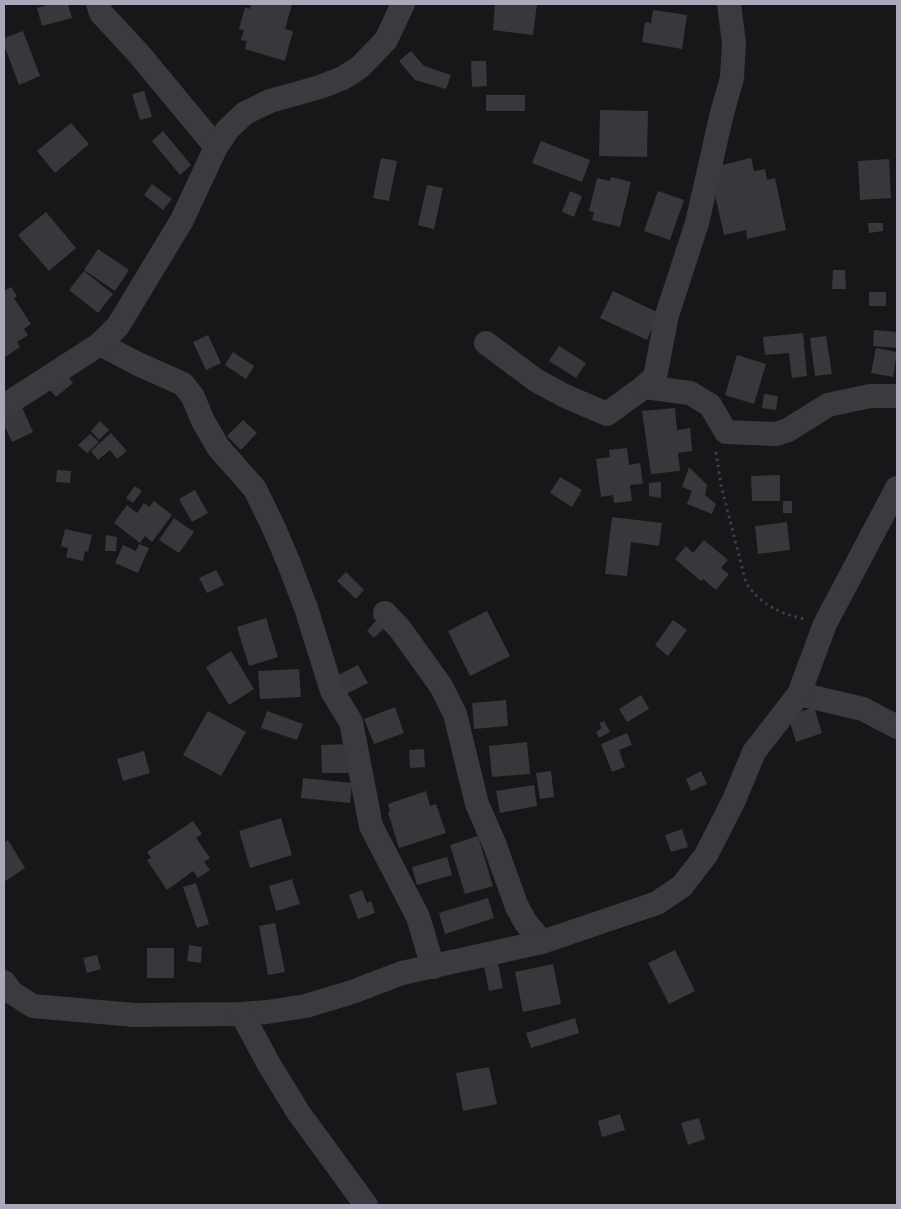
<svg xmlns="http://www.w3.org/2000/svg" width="901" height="1209" font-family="Barlow,sans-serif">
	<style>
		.building { fill: #38373b }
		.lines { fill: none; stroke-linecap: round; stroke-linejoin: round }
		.path { stroke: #3d3e46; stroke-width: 3; stroke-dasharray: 2.5 4; stroke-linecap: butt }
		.minor { stroke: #3a3a40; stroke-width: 24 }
	</style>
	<rect width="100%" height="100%" fill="#171719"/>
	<!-- building -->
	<g class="building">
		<path d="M51 4H68L72 18 42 26 37 8Z"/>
		<path d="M251 4H292L285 29 293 31 285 61 245 49 247 41 241 40 244 30 239 29 245 7 250 9Z"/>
		<path d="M495 4H537L533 35 493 30Z"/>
		<path d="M653 10 687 15 682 49 642 42 645 22 651 23Z"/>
		<path d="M23 31 40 76 19 85 4 45V38Z"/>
		<path d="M411 51 424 66 451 75 446 89 415 80 399 61Z"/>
		<path d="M471 61H486L487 86 472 87Z"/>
		<path d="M144 91 152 117 140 120 132 94Z"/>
		<rect x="486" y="95" width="39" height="16"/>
		<path d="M600 110 648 111 647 157 599 156Z"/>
		<path d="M71 123 89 144 55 173 37 151Z"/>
		<path d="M163 131 191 165 180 175 152 141Z"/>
		<path d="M541 141 590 160 582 182 532 163Z"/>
		<path d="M381 158 397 161 389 201 373 198Z"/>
		<path d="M751 158 754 171 765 169 767 180 775 178 786 230 747 239 746 230 724 235 709 168Z"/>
		<path d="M889 159 891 198 860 200 858 161Z"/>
		<path d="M611 177 631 182 620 227 592 220 594 212 589 211 597 178 610 181Z"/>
		<path d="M152 184 172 199 163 210 144 195Z"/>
		<path d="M427 185 443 188 434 229 418 225Z"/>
		<path d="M570 191 582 196 574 217 562 212Z"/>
		<path d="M658 191 684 200 670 240 644 231Z"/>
		<path d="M46 212 76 248 49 271 18 235Z"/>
		<path d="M868 223H883V231L869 233Z"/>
		<path d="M98 249 129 270 115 291 84 270Z"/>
		<path d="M833 270H845L846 289H832Z"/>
		<path d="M84 271 113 294 98 313 69 290Z"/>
		<path d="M11 287 17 296 14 298 31 324 24 329 28 335 17 342 20 347 4 358V291Z"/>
		<path d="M613 291 659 313 647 340 600 318Z"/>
		<rect x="869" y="292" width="17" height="14"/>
		<path d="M874 330 897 332V348L873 346Z"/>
		<path d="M803 333 807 376 792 378 789 353 765 355 763 337Z"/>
		<path d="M208 335 221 363 206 370 193 342Z"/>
		<path d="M826 336 832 374 815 376 810 338Z"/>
		<path d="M559 346 586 363 576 378 549 361Z"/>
		<path d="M876 348 897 352 893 377 871 373Z"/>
		<path d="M233 352 254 366 246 379 225 365Z"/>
		<path d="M737 355 766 364 754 404 725 395Z"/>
		<path d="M67 375 73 383 56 397 49 389Z"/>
		<path d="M764 394 778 396 776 410 762 408Z"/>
		<path d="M20 403 33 432 12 442 4 425V410Z"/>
		<path d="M675 408 677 430 690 428 692 451 678 453 680 471 651 474 642 411Z"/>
		<path d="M243 420 257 433 241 450 227 436Z"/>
		<path d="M100 421 109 430 99 440 91 431Z"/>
		<path d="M111 433 127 451 117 459 110 450 98 460 91 451Z"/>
		<path d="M90 434 99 442 87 453 78 445Z"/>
		<path d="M627 448 629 465 640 463 643 484 630 485 632 501 614 503 613 495 601 497 596 459 610 457 609 450Z"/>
		<path d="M689 467 707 485 705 495 716 504 712 514 687 504 692 491 682 487Z"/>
		<path d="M57 470 71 471 70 483 56 482Z"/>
		<path d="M780 475V501H752L751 476Z"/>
		<path d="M560 477 582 490 572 507 550 493Z"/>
		<path d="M661 482V498L649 496V483Z"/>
		<path d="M135 486 142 491 133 503 126 498Z"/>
		<path d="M195 490 208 513 192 522 179 499Z"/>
		<path d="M154 501 172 515 152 542 145 536 140 543 114 523 127 505 137 513 144 503 149 507Z"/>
		<rect x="783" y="501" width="9" height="12"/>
		<path d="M612 517 662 523 659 546 631 542 627 576 605 574Z"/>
		<path d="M174 518 194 532 179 553 159 540Z"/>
		<path d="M787 522 790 550 758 554 755 526Z"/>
		<path d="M65 529 92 535 88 552 85 551 83 561 66 557 68 548 61 546Z"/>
		<path d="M106 535 117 537 116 551H105Z"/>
		<path d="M704 540 728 560 721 568 729 574 716 590 703 579 701 581 675 559 686 546 693 553Z"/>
		<path d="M139 544 149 548 138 573 115 563 123 545 136 551Z"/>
		<path d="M216 570 224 585 207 593 199 578Z"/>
		<path d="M346 572 364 590 356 599 337 581Z"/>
		<path d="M487 611 510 656 470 676 448 631Z"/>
		<path d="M379 617 387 625 374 638 367 631Z"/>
		<path d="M266 618 278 657 249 666 237 627Z"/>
		<path d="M673 620 687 630 668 656 655 645Z"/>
		<path d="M231 651 254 689 229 705 206 667Z"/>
		<path d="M358 665 368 683 346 694 336 676Z"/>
		<path d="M299 669 301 697 260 699 258 671Z"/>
		<path d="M641 695 649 709 627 722 619 709Z"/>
		<path d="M506 700 508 726 474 729 472 703Z"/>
		<path d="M395 707 404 733 374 744 364 719Z"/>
		<path d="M814 707 822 733 796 742 788 716Z"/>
		<path d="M208 711 246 732 221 776 183 755Z"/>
		<path d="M267 711 303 724 297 740 261 728Z"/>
		<path d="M604 721 610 732 599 738 596 732 602 728 599 723Z"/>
		<path d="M627 733 632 745 619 750 625 767 612 772 601 744Z"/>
		<path d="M527 742 530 774 492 777 489 746Z"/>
		<path d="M352 744 353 773H322L321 745Z"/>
		<path d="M424 749 425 767 410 768 409 750Z"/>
		<path d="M144 751 150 773 123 781 117 759Z"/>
		<path d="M551 771 554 797 540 799 536 773Z"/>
		<path d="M701 771 707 784 691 791 686 779Z"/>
		<path d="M303 778 352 783 350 803 301 798Z"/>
		<path d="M534 785 537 806 500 813 496 791Z"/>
		<path d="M426 791 430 806 436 804 446 833 399 848 388 812 390 811 388 804Z"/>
		<path d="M281 818 292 855 250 868 239 831Z"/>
		<path d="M193 821 202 834 196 838 210 858 204 862 210 870 198 878 193 871 167 890 147 860 151 858 147 852Z"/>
		<path d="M682 829 688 847 671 852 665 835Z"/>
		<path d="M478 836 493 886 465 894 450 845Z"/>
		<path d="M8 840 25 868 4 882V843Z"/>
		<path d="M447 857 452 875 417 885 412 867Z"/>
		<path d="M292 879 300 904 276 911 269 886Z"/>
		<path d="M196 883 209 924 197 928 183 887Z"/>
		<path d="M362 890 367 903 371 901 375 913 358 919 349 895Z"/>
		<path d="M488 898 494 918 445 934 439 913Z"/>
		<path d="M275 923 285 972 268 975 259 926Z"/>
		<path d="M189 945 202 947 201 963 187 961Z"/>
		<rect x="147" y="948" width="27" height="30"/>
		<path d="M675 950 695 991 669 1004 648 963Z"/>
		<path d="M97 955 101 969 87 973 83 958Z"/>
		<path d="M498 963 503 988 489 991 484 966Z"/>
		<path d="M553 964 561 1004 523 1012 515 972Z"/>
		<path d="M575 1018 579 1033 531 1048 526 1033Z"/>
		<path d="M489 1067 497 1104 463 1111 456 1073Z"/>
		<path d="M620 1114 625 1130 602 1137 598 1121Z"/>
		<path d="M699 1118 705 1139 688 1145 681 1123Z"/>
	</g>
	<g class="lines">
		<!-- path -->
		<path class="path" d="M716 452 721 485 746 583C761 605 779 613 804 619"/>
		<!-- minor -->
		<g class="minor">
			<path d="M98 4 101 13 139 54 216 147"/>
			<path d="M486 343 537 381 565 396 607 414 644 387 690 393 710 405 726 432 776 434 788 430 828 405 870 396H897"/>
			<path d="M100 344 138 364 183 384 193 397 203 421 218 447 255 489 273 526 288 561 306 608 332 691 351 722 371 826 418 917 433 967"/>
			<path d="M644 387 655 377 667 315 697 223 722 113 732 78 734 43 729 4"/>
			<path d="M4 406 100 344 118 326 182 220 216 147 228 129 245 113 270 101 320 87 343 78 360 67 386 40 403 4"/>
			<path d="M385 613 400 629 441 686 455 714 477 804 494 843 517 907 526 923 542 942"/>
			<path d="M799 694 863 709 897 727"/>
			<path d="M4 982 11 992 33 1006 134 1015 242 1014 267 1012 306 1006 352 992 402 973 542 942 657 903 682 886 706 855 734 800 754 752 799 694 825 624 897 488"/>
			<path d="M242 1014 267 1061 298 1112 366 1205"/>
		</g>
	</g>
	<!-- border -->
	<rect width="901" height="1209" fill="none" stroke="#a8a9ba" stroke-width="10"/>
</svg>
